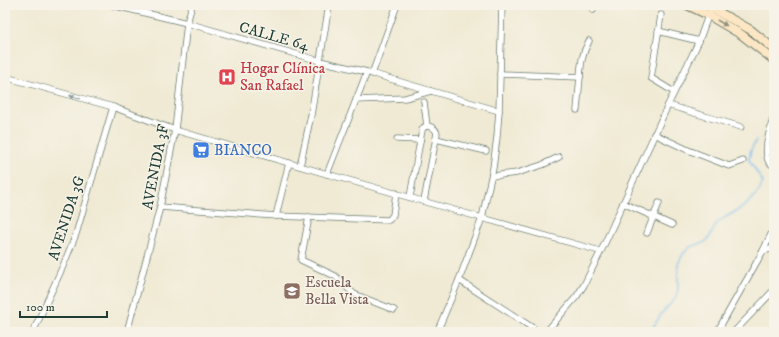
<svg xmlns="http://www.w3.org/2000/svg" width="779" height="337" font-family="'IM FELL DW Pica',serif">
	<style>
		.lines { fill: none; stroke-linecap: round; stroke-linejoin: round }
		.stream { stroke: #74bbeb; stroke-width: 1.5 }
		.street-casing { stroke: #687a6c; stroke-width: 7 }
		.secondary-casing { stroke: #687a6c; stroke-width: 10 }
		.street { stroke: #fff; stroke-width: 5.5 }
		.secondary { stroke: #fce6c4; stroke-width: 8 }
		.oneway { fill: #8e927c }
		.oneway2 { fill: #8f9e9a }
		.labels { text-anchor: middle; stroke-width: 3; stroke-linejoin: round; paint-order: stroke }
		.street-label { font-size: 15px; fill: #1f3d34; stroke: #f7f3e8 }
		.health-label { font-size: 15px; fill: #be3a42; stroke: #f7f3e8; text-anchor: start }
		.shop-label { font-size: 15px; fill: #366cbe; stroke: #f7f3e8; text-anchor: start }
		.education-label { font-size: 15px; fill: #785e54; stroke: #f7f3e8; text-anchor: start }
	</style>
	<rect width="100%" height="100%" fill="#f7f3e8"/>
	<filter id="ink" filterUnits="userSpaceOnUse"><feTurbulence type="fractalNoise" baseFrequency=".025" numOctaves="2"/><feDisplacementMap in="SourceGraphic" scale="8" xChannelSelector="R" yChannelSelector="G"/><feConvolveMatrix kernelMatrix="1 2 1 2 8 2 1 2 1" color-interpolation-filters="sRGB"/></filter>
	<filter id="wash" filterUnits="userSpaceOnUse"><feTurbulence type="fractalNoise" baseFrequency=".012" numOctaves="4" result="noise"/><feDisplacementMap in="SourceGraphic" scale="16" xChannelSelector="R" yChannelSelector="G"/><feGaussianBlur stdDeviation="0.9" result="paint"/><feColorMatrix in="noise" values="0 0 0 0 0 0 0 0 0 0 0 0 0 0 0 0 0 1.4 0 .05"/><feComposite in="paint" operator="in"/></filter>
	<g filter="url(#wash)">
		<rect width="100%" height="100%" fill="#f0ead4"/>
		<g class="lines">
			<!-- stream -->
			<path class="stream" d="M650 332 662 313 675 299 678 290V264L683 254 690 247 705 242 709 238 717 223 724 218 745 206 759 191 763 182 749 160 751 150 756 140"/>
		</g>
	</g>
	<g filter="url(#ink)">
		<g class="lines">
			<!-- street casing -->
			<g class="street-casing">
				<g id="street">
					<path d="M112 5 187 23 320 61 367 72 499 111"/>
					<path d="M593 10 594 5"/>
					<path d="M661 15 651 78 674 92"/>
					<path d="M658 31 699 41"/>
					<path d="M372 74 397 5"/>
					<path d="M500 74 580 77C581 63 582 54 589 41"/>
					<path d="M5 77 113 107 175 130 327 174 482 218 493 168 497 137 499 111 502 5"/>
					<path d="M356 100 405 98 431 91"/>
					<path d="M424 102 427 126"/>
					<path d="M668 105 741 127"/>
					<path d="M577 110 580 77"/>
					<path d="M774 115C771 127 762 151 769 162 770 163 772 165 774 166"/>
					<path d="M654 134 688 150 729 166 743 161"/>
					<path d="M397 139 420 140"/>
					<path d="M436 139 486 151"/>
					<path d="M300 166 311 115 329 5"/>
					<path d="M327 174 367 72"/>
					<path d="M492 176 517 173 542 165 559 157"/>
					<path d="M410 197 422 130 424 127 427 126C432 127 435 128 437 133L424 201"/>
					<path d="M623 203 672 225"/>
					<path d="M160 207 276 216 389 220 393 215 396 193"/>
					<path d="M276 216 289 163"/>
					<path d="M309 217 301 260 335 276 354 294 394 310"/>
					<path d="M647 233 659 203"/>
					<path d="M763 251 774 228"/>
					<path d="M459 280 539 332"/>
					<path d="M33 332 63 266 76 234 113 107"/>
					<path d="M127 332 160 207 175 130 187 23 192 5"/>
					<path d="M437 332 459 280 482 218 600 251"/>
					<path d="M546 332 577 296 584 285 603 247 668 105 699 41 709 13"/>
					<path d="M717 332 763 251 774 248"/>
					<path d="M734 332 774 290"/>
				</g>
			</g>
			<!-- secondary casing -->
			<g class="secondary-casing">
				<g id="secondary">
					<path d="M687 5 708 15 742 35 774 60"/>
					<path d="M706 5 751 30 774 49"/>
				</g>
			</g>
			<!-- street -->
			<use href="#street" class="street"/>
			<!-- secondary -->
			<use href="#secondary" class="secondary"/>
		</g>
		<!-- one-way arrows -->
		<defs><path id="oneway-solid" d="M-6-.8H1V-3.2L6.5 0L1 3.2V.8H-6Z"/></defs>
		<use class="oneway" href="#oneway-solid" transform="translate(722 23) rotate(30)"/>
		<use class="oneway2" href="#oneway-solid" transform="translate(75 97) rotate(-164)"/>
	</g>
	<!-- icons -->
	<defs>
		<g id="hospital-square" transform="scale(0.9)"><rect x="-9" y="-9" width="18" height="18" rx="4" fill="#e0444e" stroke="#f7f3e8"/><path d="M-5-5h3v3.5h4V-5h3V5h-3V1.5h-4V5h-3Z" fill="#fff"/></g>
		<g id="supermarket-square" transform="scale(0.9)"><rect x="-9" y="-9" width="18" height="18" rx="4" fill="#3f7fe0" stroke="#f7f3e8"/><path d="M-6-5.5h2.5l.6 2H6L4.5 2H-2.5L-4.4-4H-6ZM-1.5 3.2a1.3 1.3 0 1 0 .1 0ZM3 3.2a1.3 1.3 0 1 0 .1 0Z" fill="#fff"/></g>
		<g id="school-square" transform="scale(0.9)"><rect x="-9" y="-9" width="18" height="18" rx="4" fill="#8d6e63" stroke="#f7f3e8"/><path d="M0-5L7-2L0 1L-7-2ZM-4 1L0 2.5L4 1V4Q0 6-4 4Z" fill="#fff"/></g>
	</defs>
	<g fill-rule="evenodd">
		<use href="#hospital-square" x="227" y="77"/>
		<use href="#supermarket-square" x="201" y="150"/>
		<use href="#school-square" x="292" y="291"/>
	</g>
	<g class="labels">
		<!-- street labels -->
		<g class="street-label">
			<text transform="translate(274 36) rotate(16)" y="5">CALLE 64</text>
			<text transform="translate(155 167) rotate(-79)" y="5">AVENIDA 3F</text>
			<text transform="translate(66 218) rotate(-72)" y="5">AVENIDA 3G</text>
		</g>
		<!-- health labels -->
		<g class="health-label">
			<text x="240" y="73">Hogar Clínica<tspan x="240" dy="17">San Rafael</tspan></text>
		</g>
		<!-- shop labels -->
		<g class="shop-label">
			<text x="214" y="155">BIANCO</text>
		</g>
		<!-- education labels -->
		<g class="education-label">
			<text x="305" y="287">Escuela<tspan x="305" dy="17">Bella Vista</tspan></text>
		</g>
	</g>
	<!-- margin -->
	<rect width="779" height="337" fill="none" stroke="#f7f3e8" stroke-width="20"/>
	<!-- scale -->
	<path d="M20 311v6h87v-6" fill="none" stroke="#1f3d34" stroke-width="2"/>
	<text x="26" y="311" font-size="12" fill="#1f3d34" stroke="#f7f3e8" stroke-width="3" paint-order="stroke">100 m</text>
</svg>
